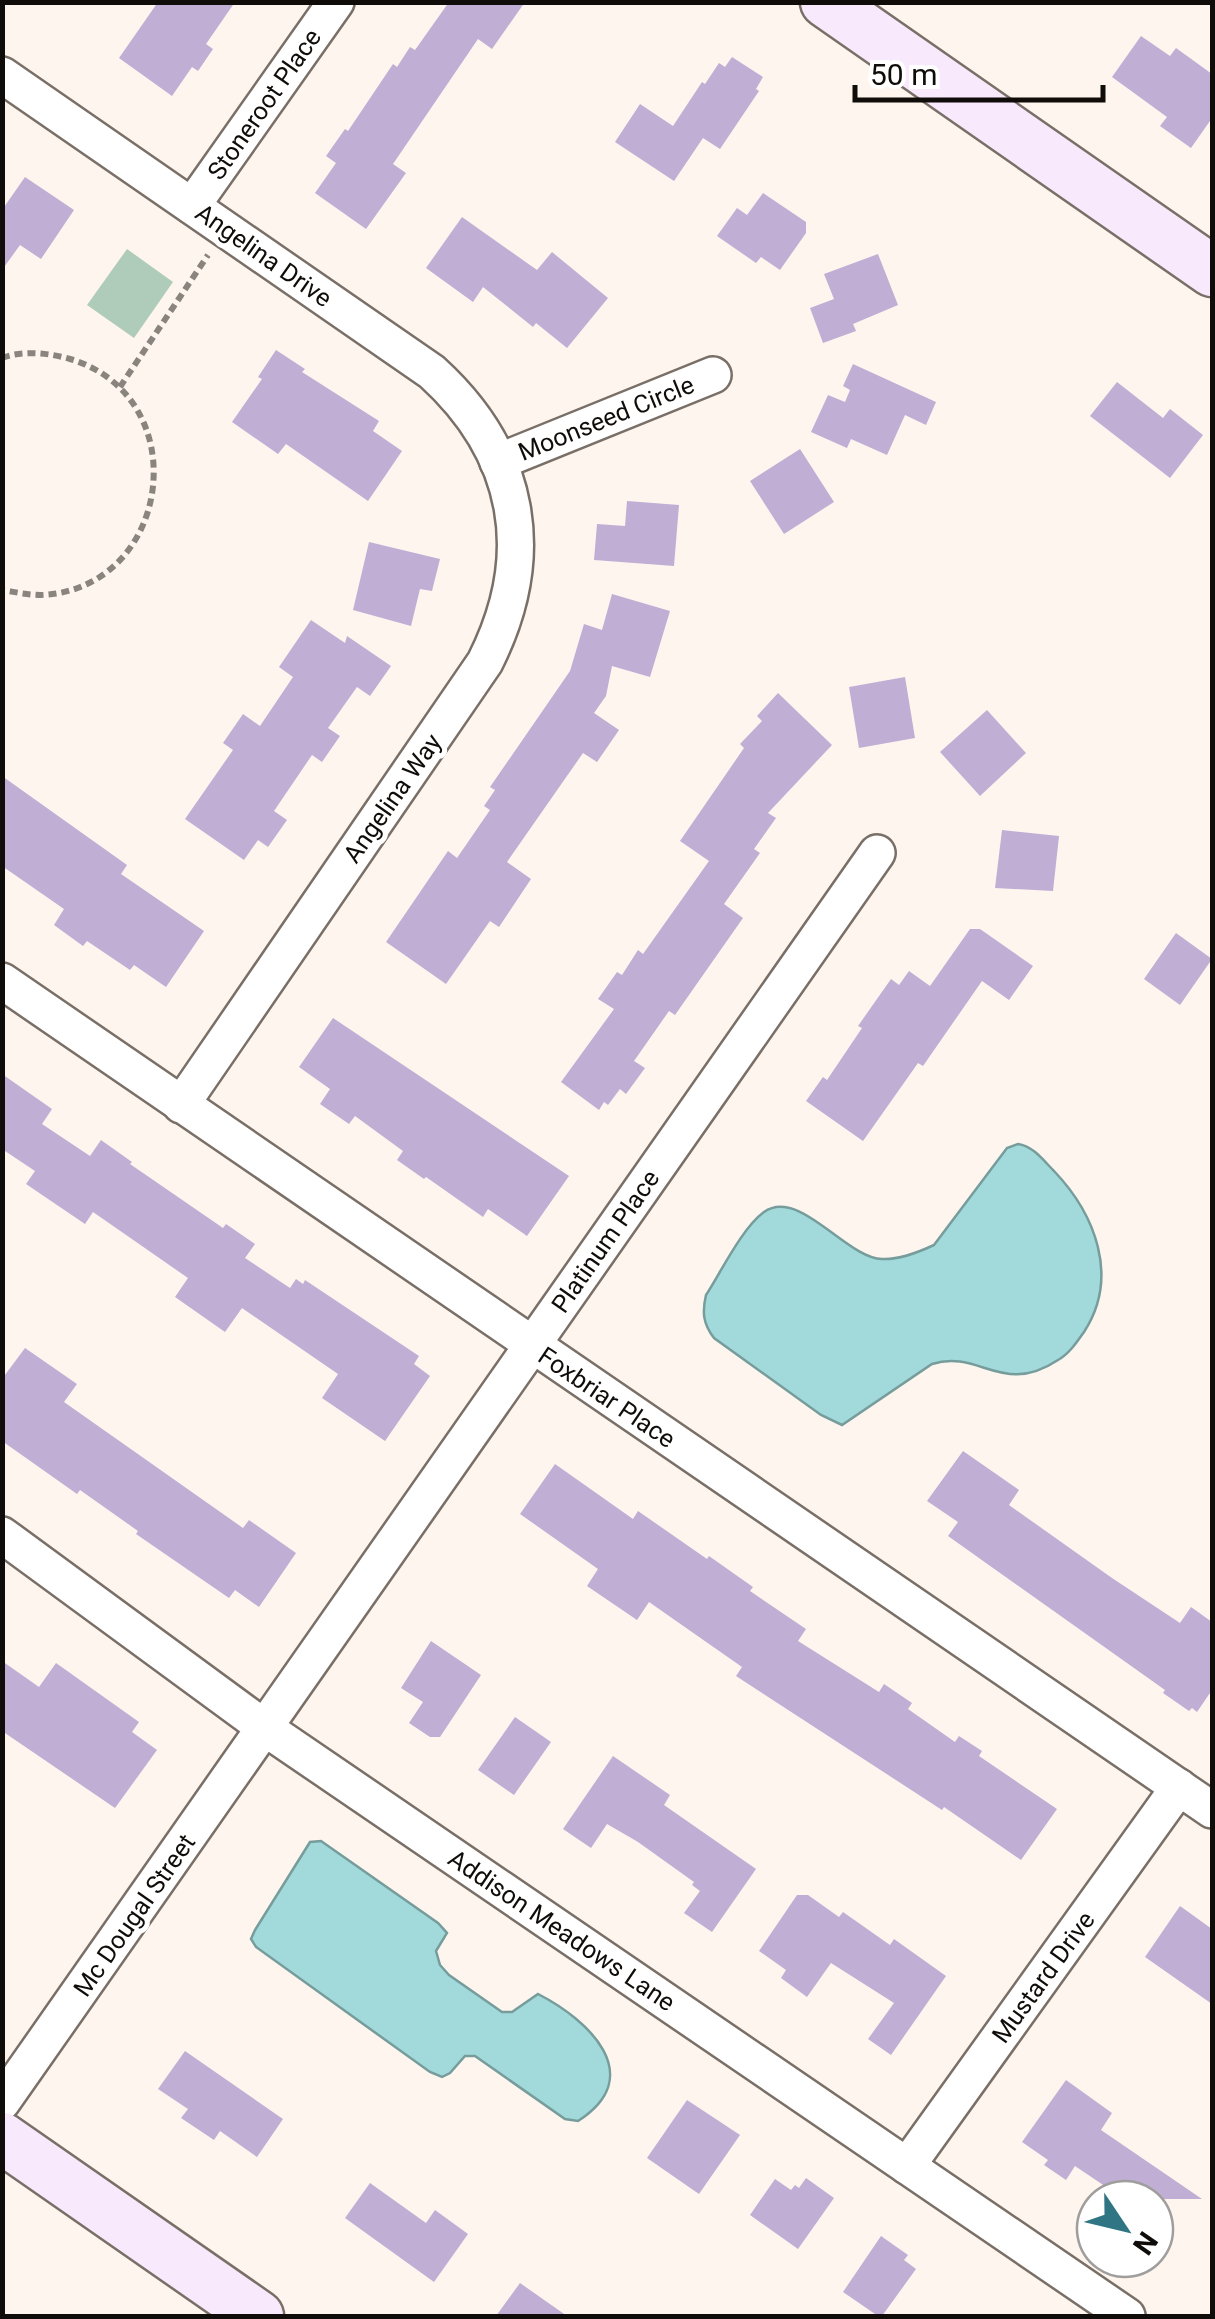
<svg xmlns="http://www.w3.org/2000/svg" width="1215" height="2319" font-family="Roboto,sans-serif">
	<style>
		.green { fill: #afccbb }
		.water { fill: #a2dadb; stroke: #769c9c; stroke-width: 2.5 }
		.building { fill: #c1aed5 }
		.lines { fill: none; stroke-linecap: round; stroke-linejoin: round }
		.street-casing { stroke: #796f67; stroke-width: 40 }
		.secondary-casing { stroke: #796f67; stroke-width: 55 }
		.path { stroke: #8a847f; stroke-width: 6; stroke-dasharray: 8 5; stroke-linecap: butt }
		.street { stroke: #fff; stroke-width: 35 }
		.secondary { stroke: #f8e9fc; stroke-width: 50 }
		.labels { text-anchor: middle; stroke-width: 10; stroke-linejoin: round; paint-order: stroke }
		.street-label { font-size: 25px; fill: #0f0c09; stroke: #fff }
	</style>
	<rect width="100%" height="100%" fill="#fef5ee"/>
	<!-- green -->
	<path class="green" d="M127 249 173 282 134 338 87 305Z"/>
	<!-- water -->
	<g class="water">
		<path d="M1018 1144C1033 1146 1043 1160 1054 1171 1095 1214 1120 1277 1084 1332 1077 1342 1069 1354 1058 1360 1002 1397 980 1349 932 1364L842 1425 821 1415 714 1338C703 1324 702 1312 706 1295 721 1272 742 1228 764 1212 799 1187 846 1258 882 1259 899 1260 919 1252 934 1245L1007 1148Z"/>
		<path d="M321 1841 438 1923 447 1933 436 1951 440 1965 449 1975 502 2012H512L538 1994C589 2020 648 2076 578 2121L565 2119 475 2056H465L450 2073 442 2077 430 2072 256 1947 251 1939 255 1930 310 1842Z"/>
	</g>
	<!-- building -->
	<g class="building">
		<path d="M158 2H235L206 44 213 49 198 71 192 67 172 96 119 58Z"/>
		<path d="M449 2H525L492 49 478 39 393 164 406 173 366 229 315 193 336 163 326 156 345 129 348 131 393 64 397 67 410 47 415 50Z"/>
		<path d="M1141 36 1170 56 1176 48 1212 74V118L1191 148 1160 126 1167 117 1112 77Z"/>
		<path d="M732 57 763 77 756 89 759 91 720 149 703 138 674 181 615 142 640 104 673 126 702 82 705 84 719 63 725 67Z"/>
		<path d="M25 177 74 210 41 259 20 245 2 270V210Z"/>
		<path d="M763 193 806 222V233L780 270 761 257 756 263 717 236 737 208 747 215Z"/>
		<path d="M462 217 537 270 552 252 608 298 567 348 536 323 533 327 483 287 473 302 426 268Z"/>
		<path d="M878 254 898 305 853 324 856 331 823 343 810 308 834 299 824 274Z"/>
		<path d="M276 350 305 369 302 372 379 421 373 431 402 451 368 501 286 444 278 454 232 422 262 379 258 377Z"/>
		<path d="M853 364 936 402 926 425 905 415 887 455 851 439 847 448 811 432 828 395 845 402 850 390 843 386Z"/>
		<path d="M1117 382 1163 418 1170 409 1203 435 1170 478 1090 416Z"/>
		<path d="M800 449 834 502 784 534 750 481Z"/>
		<path d="M627 501 679 505 674 566 594 560 597 524 625 526Z"/>
		<path d="M369 542 440 559 432 591 420 589 411 626 353 610Z"/>
		<path d="M612 594 670 611 650 677 612 666 606 696 594 713 619 730 597 762 583 753 507 862 531 879 499 927 490 921 446 984 386 942 448 851 457 858 490 810 484 806 495 790 490 787 570 671 584 624 602 630Z"/>
		<path d="M311 620 345 643 347 636 391 666 370 696 357 687 328 728 340 736 322 762 312 755 274 811 287 820 268 847 258 840 244 860 185 819 233 750 223 743 243 714 260 726 293 677 279 667Z"/>
		<path d="M905 677 915 738 859 748 849 687Z"/>
		<path d="M778 693 832 745 768 813 776 818 754 849 760 853 724 904 743 918 675 1015 669 1011 634 1061 645 1068 626 1094 620 1089 608 1105 604 1102 599 1110 561 1082 614 1009 598 999 617 972 622 975 638 950 643 954 709 861 680 841 744 748 740 744 762 721 757 716Z"/>
		<path d="M987 710 1026 753 980 796 940 752Z"/>
		<path d="M2 776 127 865 121 874 204 931 166 987 134 965 130 970 87 941 83 946 54 925 64 909 2 866Z"/>
		<path d="M1002 830 1059 836 1053 891 995 888Z"/>
		<path d="M970 929H980L1033 966 1009 1000 982 981 923 1066 918 1063 863 1141 806 1101 823 1077 827 1080 862 1028 858 1026 891 979 899 985 909 971 930 986Z"/>
		<path d="M1176 933 1212 959 1180 1005 1144 979Z"/>
		<path d="M333 1018 569 1176 527 1236 488 1209 483 1217 426 1177 424 1179 397 1160 403 1151 355 1116 349 1124 320 1104 330 1089 299 1067Z"/>
		<path d="M2 1074 52 1109 42 1124 90 1156 101 1140 132 1162 130 1164 223 1228 226 1224 255 1244 245 1258 290 1288 296 1279 303 1284 305 1280 419 1356 414 1364 430 1376 385 1441 322 1398 338 1374 242 1308 225 1332 175 1297 188 1278 93 1212 85 1224 26 1184 35 1171 2 1149Z"/>
		<path d="M25 1348 77 1384 64 1402 243 1528 249 1520 296 1553 259 1607 235 1590 229 1598 136 1534 138 1531 80 1490 77 1494 2 1441V1379Z"/>
		<path d="M963 1451 1019 1490 1009 1505 1112 1578 1180 1623 1191 1607 1212 1622V1690L1197 1712 1192 1708 1189 1711 1163 1693 1165 1690 948 1536 958 1522 927 1501Z"/>
		<path d="M555 1464 633 1519 638 1511 707 1559 709 1556 753 1587 750 1591 806 1629 798 1641 879 1692 884 1684 912 1703 908 1709 955 1742 959 1736 982 1751 979 1756 1057 1809 1021 1860 944 1807 942 1810 736 1676 742 1667 649 1602 637 1620 587 1586 598 1569 520 1514Z"/>
		<path d="M431 1641 481 1675 440 1737H430L409 1723 423 1702 401 1688Z"/>
		<path d="M2 1661 39 1687 56 1663 139 1722 132 1732 157 1750 115 1808 2 1731Z"/>
		<path d="M515 1717 551 1742 514 1795 478 1770Z"/>
		<path d="M613 1756 670 1795 664 1805 756 1869 712 1932 684 1913 700 1891 692 1885 694 1882 638 1842 607 1824 591 1848 563 1829Z"/>
		<path d="M797 1895H808L839 1917 843 1912 890 1945 894 1939 946 1976 891 2055 868 2039 894 2003 831 1963 807 1997 781 1978 786 1970 759 1951Z"/>
		<path d="M1180 1906 1212 1929V2004L1145 1957Z"/>
		<path d="M185 2051 283 2119 257 2157 220 2131 214 2140 181 2118 188 2109 158 2089Z"/>
		<path d="M1066 2080 1112 2113 1101 2130 1202 2199H1124L1075 2166 1066 2180 1044 2165 1048 2160 1022 2142Z"/>
		<path d="M687 2100 740 2135 699 2194 647 2158Z"/>
		<path d="M806 2178 834 2198 798 2249 750 2215 775 2179 791 2190 795 2185 799 2188Z"/>
		<path d="M370 2183 426 2223 435 2210 468 2234 434 2282 345 2218Z"/>
		<path d="M881 2236 908 2255 904 2260 916 2269 882 2316H878L843 2292Z"/>
		<path d="M520 2283 567 2316H496Z"/>
	</g>
	<g class="lines">
		<!-- street casing -->
		<g class="street-casing">
			<g id="street">
				<path d="M2 75 432 372C521 453 539 555 485 662L181 1105"/>
				<path d="M192 206 336 2"/>
				<path d="M498 462 713 375"/>
				<path d="M2 981 1212 1810"/>
				<path d="M2 1535 265 1728 1127 2316"/>
				<path d="M2 2102 877 853"/>
				<path d="M907 2166 1179 1787"/>
			</g>
		</g>
		<!-- secondary casing -->
		<g class="secondary-casing">
			<g id="secondary">
				<path d="M826 2 1212 271"/>
				<path d="M2 2138 258 2316"/>
			</g>
		</g>
		<!-- path -->
		<g class="path">
			<path d="M2 358C23 350 49 353 70 359 198 397 172 590 41 595 28 595 15 592 2 590"/>
			<path d="M120 387 208 255"/>
		</g>
		<!-- street -->
		<use href="#street" class="street"/>
		<!-- secondary -->
		<use href="#secondary" class="secondary"/>
	</g>
	<g class="labels">
		<!-- street labels -->
		<g class="street-label">
			<text transform="translate(264 104) rotate(-55)" y="9">Stoneroot Place</text>
			<text transform="translate(264 255) rotate(35)" y="9">Angelina Drive</text>
			<text transform="translate(606 418) rotate(-22)" y="9">Moonseed Circle</text>
			<text transform="translate(392 798) rotate(-55)" y="9">Angelina Way</text>
			<text transform="translate(605 1241) rotate(-55)" y="9">Platinum Place</text>
			<text transform="translate(607 1397) rotate(34)" y="9">Foxbriar Place</text>
			<text transform="translate(134 1915) rotate(-55)" y="9">Mc Dougal Street</text>
			<text transform="translate(562 1930) rotate(34)" y="9">Addison Meadows Lane</text>
			<text transform="translate(1043 1977) rotate(-54)" y="9">Mustard Drive</text>
		</g>
	</g>
	<!-- border -->
	<rect width="1215" height="2319" fill="none" stroke="#0f0c09" stroke-width="10"/>
	<!-- north arrow -->
	<g transform="translate(1125 2229) rotate(125)"><circle r="48" fill="#ffffff" stroke="#9f9e9d" stroke-width="2.5"/>
	<path d="M0-8L18 38L0 25L-18 38Z" fill="#307583"/>
	<text y="-15" font-size="28" font-weight="bold" text-anchor="middle" fill="#0f0c09">N</text>
	</g>
	<!-- scale -->
	<path d="M855 85v15h248v-15" fill="none" stroke="#0f0c09" stroke-width="5"/>
	<text x="870" y="85" font-size="30" fill="#0f0c09" stroke="#ffffff" stroke-width="8" paint-order="stroke">50 m</text>
</svg>
